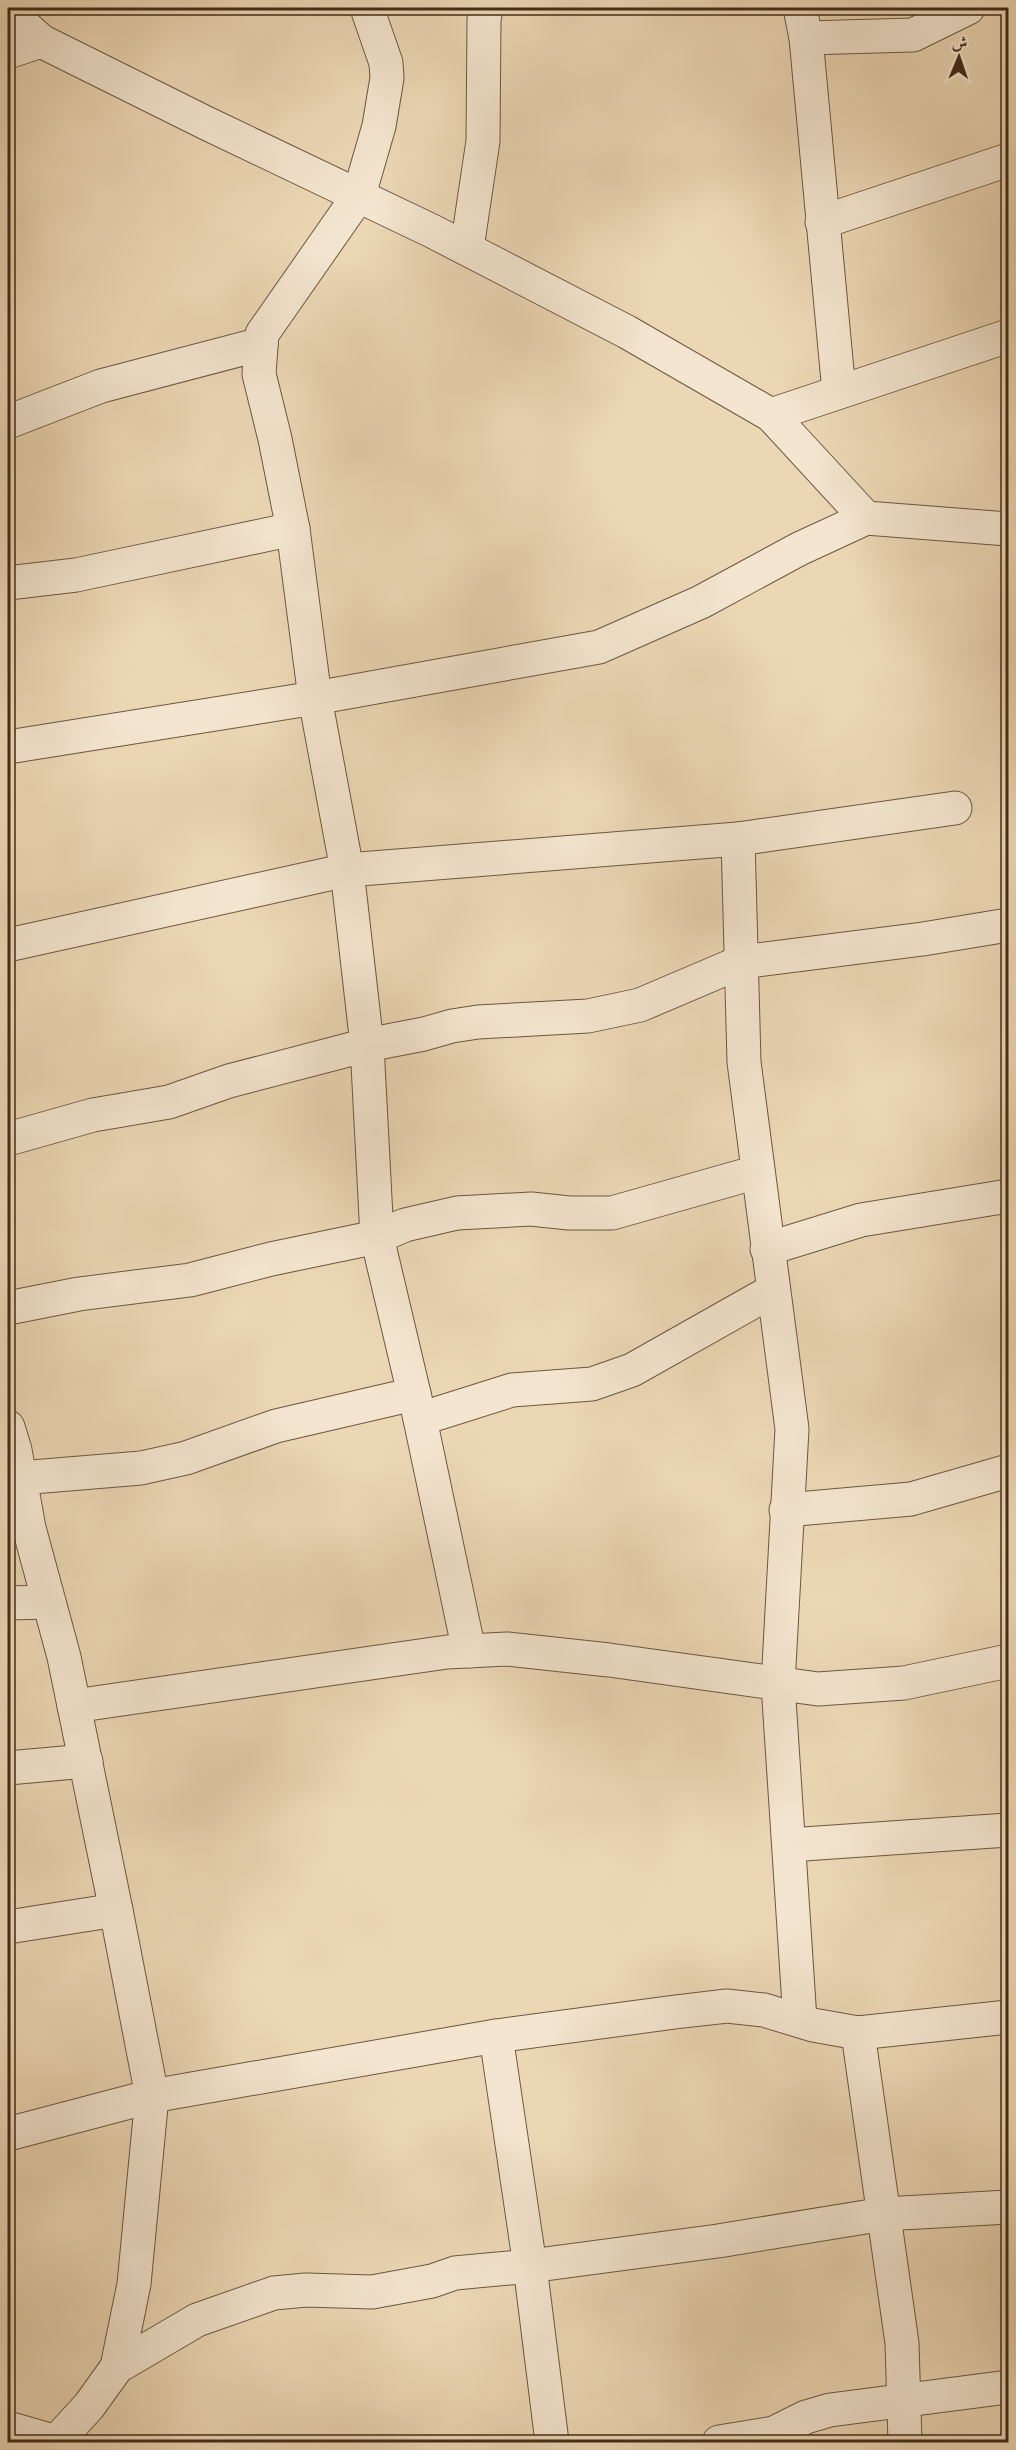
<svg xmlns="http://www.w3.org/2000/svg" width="1016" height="2450" font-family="'IM FELL Great Primer',Amiri,serif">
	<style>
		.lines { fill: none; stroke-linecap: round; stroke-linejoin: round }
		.street-casing { stroke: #6c5740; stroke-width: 35 }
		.street { stroke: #f3e5cf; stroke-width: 33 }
	</style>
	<rect width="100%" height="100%" fill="#ecd7b5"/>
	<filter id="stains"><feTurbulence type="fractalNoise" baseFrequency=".00333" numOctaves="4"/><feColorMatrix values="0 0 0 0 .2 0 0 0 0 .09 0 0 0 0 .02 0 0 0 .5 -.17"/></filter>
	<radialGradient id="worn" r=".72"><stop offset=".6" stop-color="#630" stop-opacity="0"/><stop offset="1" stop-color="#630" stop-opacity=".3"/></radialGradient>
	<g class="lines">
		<!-- street casing -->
		<g class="street-casing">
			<g id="street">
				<path d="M367 8 386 63 387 78 379 126 359 195 262 334 259 374 275 439 293 529 315 698 347 870 367 1045 377 1237 420 1419 469 1651"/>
				<path d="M800 8 806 38 839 392"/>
				<path d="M8 11 41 41 206 123 432 231 627 332 771 415 866 518 1008 529"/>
				<path d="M806 38 913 35 968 8"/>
				<path d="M8 52 41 41"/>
				<path d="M822 222 1008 160"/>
				<path d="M467 248 483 141 484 20 486 8"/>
				<path d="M771 415 1008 336"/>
				<path d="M8 422 101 386 261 344"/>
				<path d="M8 583 76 575 293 529"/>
				<path d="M8 747 315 698 599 647 701 602 799 549 866 518"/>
				<path d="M738 839 744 1062 792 1429 778 1684 800 2020"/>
				<path d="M8 945 347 870 738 839 955 808"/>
				<path d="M8 1139 93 1115 169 1102 229 1081 367 1045 424 1034 452 1026 478 1022 588 1016 640 1005 741 962 923 939 1008 925"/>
				<path d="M767 1249 861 1220 1008 1196"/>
				<path d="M8 1308 79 1294 190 1280 271 1259 377 1237 405 1225 457 1213 531 1209 569 1213H612L757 1172"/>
				<path d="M420 1419 512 1390 592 1384 632 1370 772 1291"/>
				<path d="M8 1427 15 1450 29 1528 64 1657 116 1910 152 2096 134 2284 117 2367 89 2406 56 2442"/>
				<path d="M20 1478 141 1468 186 1458 276 1426 414 1394"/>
				<path d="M786 1510 911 1499 1008 1471"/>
				<path d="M8 1603 49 1602"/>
				<path d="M74 1706 447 1652 507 1649 609 1660 818 1689 904 1683 1008 1661"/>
				<path d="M8 1768 86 1761"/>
				<path d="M789 1845 1008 1830"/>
				<path d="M8 1927 116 1910"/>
				<path d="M858 2033 902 2343 905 2442"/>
				<path d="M496 2036 530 2266 552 2442"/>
				<path d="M8 2134 152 2096 496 2036 675 2012 727 2006 764 2010 813 2025 858 2033 1008 2017"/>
				<path d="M117 2367 197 2320 274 2293 306 2290 372 2292 432 2281 455 2273 530 2266 718 2241 884 2214 1008 2207"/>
				<path d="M8 2428 57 2442"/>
				<path d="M719 2442 774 2433 806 2417 830 2410 1008 2387"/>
			</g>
		</g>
		<!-- street -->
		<use href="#street" class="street"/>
	</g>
	<!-- margin -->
	<rect width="1016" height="2450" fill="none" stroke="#ecd7b5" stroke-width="30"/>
	<rect x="9" y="9" width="998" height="2432" fill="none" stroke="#412c19" stroke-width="3"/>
	<rect x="15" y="15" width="986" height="2420" fill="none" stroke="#412c19" stroke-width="1.5"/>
	<!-- north arrow -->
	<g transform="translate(959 57) rotate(2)" stroke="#f3e5cf" stroke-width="4.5" paint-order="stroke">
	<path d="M0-4.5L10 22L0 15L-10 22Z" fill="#412c19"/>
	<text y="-9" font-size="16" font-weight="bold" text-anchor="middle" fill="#412c19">ش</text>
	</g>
	<rect width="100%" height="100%" filter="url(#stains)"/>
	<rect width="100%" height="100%" fill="url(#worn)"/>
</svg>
